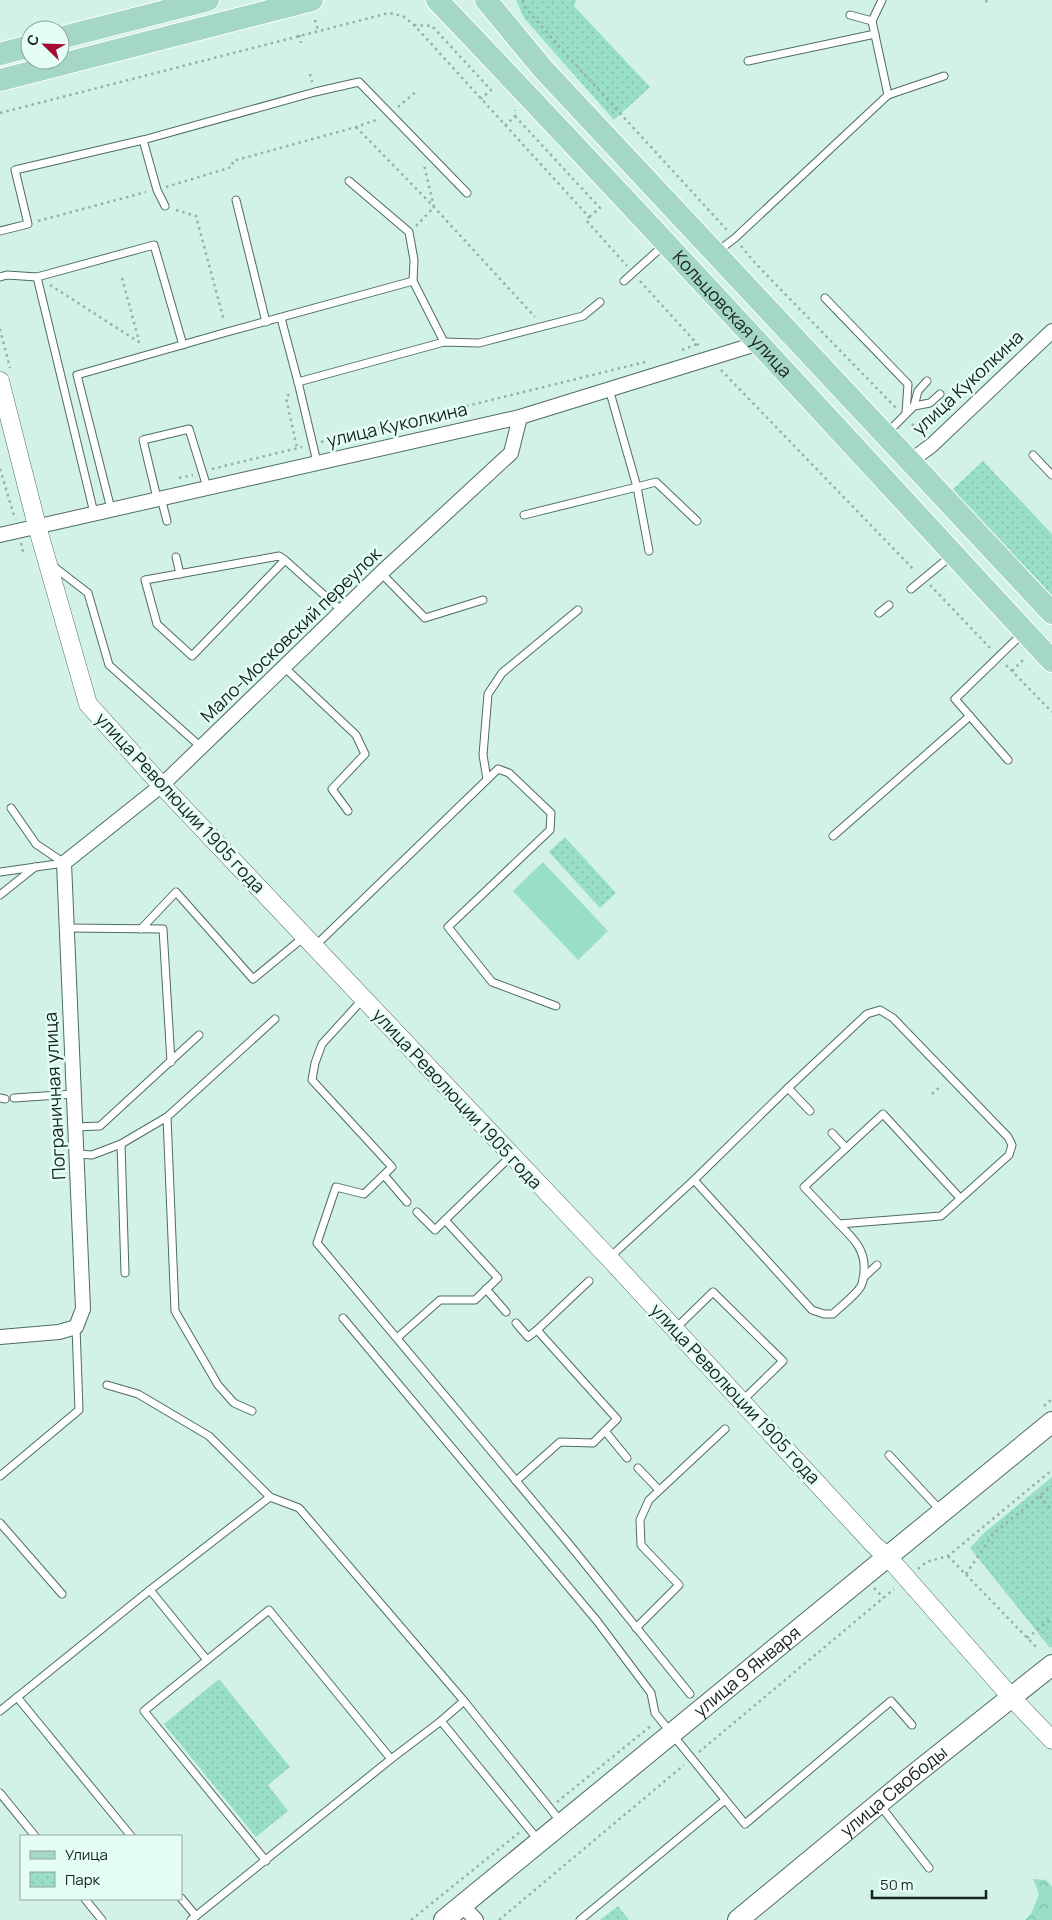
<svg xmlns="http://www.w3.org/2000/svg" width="1052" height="1920" font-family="Manrope,sans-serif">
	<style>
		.grass { fill: #99dec8 }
		.forest { fill: url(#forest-crowns) }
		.park { fill: url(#park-dots) }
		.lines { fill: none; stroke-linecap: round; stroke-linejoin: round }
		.service-casing { stroke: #4f6c63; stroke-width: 9 }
		.minor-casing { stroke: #4f6c63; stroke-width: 16 }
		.tertiary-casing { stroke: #4f6c63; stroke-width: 19 }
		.secondary-casing { stroke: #4f6c63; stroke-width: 22 }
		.primary-casing { stroke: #fff; stroke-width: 24 }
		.path { stroke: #96b0a7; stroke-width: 2.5; stroke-dasharray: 2.5 4; stroke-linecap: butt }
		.service { stroke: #fff; stroke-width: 7 }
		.minor { stroke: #fff; stroke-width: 14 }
		.tertiary { stroke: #fff; stroke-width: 18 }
		.secondary { stroke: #fff; stroke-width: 20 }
		.primary { stroke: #a4d7c8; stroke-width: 22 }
		.labels { text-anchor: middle; stroke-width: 5; stroke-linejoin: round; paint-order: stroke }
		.street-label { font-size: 18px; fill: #16221e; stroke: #e4fef5 }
	</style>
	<defs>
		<pattern id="forest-crowns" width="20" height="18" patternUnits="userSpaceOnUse" patternTransform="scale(1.25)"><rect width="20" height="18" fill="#99dec8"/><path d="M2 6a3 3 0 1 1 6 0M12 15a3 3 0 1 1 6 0" fill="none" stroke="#83beab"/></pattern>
		<pattern id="park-dots" width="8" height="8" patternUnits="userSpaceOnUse" patternTransform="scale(1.25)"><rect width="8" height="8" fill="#99dec8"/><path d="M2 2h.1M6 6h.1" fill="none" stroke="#83beab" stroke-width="1.8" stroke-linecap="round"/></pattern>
	</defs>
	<rect width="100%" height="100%" fill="#d2f2e7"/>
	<!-- grass -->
	<path class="grass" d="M543 862 608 931 578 960 513 891Z"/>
	<!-- forest -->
	<path class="forest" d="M1033 1879 1046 1880 1052 1887V1920H1025L1031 1914 1039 1894Z"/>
	<!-- park -->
	<g class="park">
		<path d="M516 0H576L574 6 650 87 614 120 524 18Z"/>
		<path d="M983 461 1052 534V597L952 490Z"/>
		<path d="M565 837 616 893 600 908 549 852Z"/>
		<path d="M1052 1477V1647L1050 1648 970 1548 984 1533Z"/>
		<path d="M219 1679 290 1767 268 1785 288 1811 256 1837 164 1724Z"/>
		<path d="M618 1906 629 1920H600Z"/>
	</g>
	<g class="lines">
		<!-- service casing -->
		<g class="service-casing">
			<g id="service">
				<path d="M882 0 872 21 888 95 944 76"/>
				<path d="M850 15 872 21"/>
				<path d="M748 61 875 34"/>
				<path d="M143 140 157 190 165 206"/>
				<path d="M236 200 266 322"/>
				<path d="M0 231 28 224 15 170 143 140 315 92 359 82 467 193"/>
				<path d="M718 251 735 238 888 95"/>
				<path d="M0 277 7 275 37 277 154 245 183 345"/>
				<path d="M37 277 94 513"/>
				<path d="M413 281 444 342"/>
				<path d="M624 281 664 245"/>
				<path d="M825 298 908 384 906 413"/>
				<path d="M281 318 298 382 444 342 479 343 583 316 600 302"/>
				<path d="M298 382 317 462"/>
				<path d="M914 406 930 403 940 394"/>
				<path d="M887 433 914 406 918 391 927 381"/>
				<path d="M1033 455 1052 475"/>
				<path d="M157 498 143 440 189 429 207 487"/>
				<path d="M161 498 167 521"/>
				<path d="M111 509 77 375 227 332 413 281 414 260 409 232 349 181"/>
				<path d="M524 515 637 487 609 389"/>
				<path d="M649 551 637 487 656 482 697 521"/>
				<path d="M176 557 180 574"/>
				<path d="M285 560 279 556 145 580 157 624 192 656 285 560 342 611"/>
				<path d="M53 566 88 593 109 665 201 747"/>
				<path d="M381 573 425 618 483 600"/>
				<path d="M911 589 951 556"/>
				<path d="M879 613 889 605"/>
				<path d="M284 667 356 735 365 754 332 789 348 811"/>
				<path d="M1008 760 955 699 1023 633"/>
				<path d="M487 779 483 755 488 694 502 673 578 610"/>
				<path d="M11 808 36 844 64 863"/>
				<path d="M833 836 970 716"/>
				<path d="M0 872 64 863"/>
				<path d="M0 895 35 867"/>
				<path d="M67 928 163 929 171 1062"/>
				<path d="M141 929 176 892 253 979 304 937"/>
				<path d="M314 947 498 769 509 773 551 813 550 830 448 927 492 982 556 1006"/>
				<path d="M363 999 322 1044 315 1063 312 1080 392 1167 364 1194 336 1187 317 1243 569 1544 690 1694"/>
				<path d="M788 1088 810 1111"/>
				<path d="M0 1098 5 1099"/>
				<path d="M14 1098 74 1094"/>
				<path d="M167 1117 275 1019"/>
				<path d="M76 1127 100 1126 199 1035"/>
				<path d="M832 1133 846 1148"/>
				<path d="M121 1144 167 1117 175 1311 218 1385 234 1403 252 1411"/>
				<path d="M77 1154 92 1155 121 1144 125 1273"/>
				<path d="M384 1175 407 1202"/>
				<path d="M694 1180 812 1310 824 1314H833C840 1307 856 1295 861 1286 863 1282 864 1276 864 1271 866 1250 853 1238 839 1224"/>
				<path d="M417 1212 435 1230 445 1220"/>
				<path d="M609 1258 694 1180 788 1088 867 1014 880 1010 893 1018 1008 1137 1012 1145 1009 1155 941 1216 839 1224 804 1187 883 1114 960 1198"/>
				<path d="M863 1278 877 1265"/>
				<path d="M589 1281 537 1330 617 1419 605 1431 627 1458"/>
				<path d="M486 1289 506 1312"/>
				<path d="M343 1318 597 1621 651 1693 655 1713 745 1824 891 1701 912 1725"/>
				<path d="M516 1323 528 1337 537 1330"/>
				<path d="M675 1329 713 1292 783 1361 742 1401"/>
				<path d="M397 1338 440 1300H475L498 1278 445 1220 511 1156"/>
				<path d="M107 1385 138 1394 209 1436 270 1497 299 1508 464 1701 441 1721 391 1759 191 1920"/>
				<path d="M889 1455 942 1512"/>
				<path d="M638 1468 659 1490"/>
				<path d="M0 1476 79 1410 76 1327"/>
				<path d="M516 1481 560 1442 593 1443 605 1431"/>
				<path d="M0 1523 62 1594"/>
				<path d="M150 1590 207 1660"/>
				<path d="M636 1628 679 1585 641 1545 640 1520 649 1500 725 1429"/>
				<path d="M17 1697 131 1836"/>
				<path d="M464 1701 561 1822"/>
				<path d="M0 1711 150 1590 270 1497"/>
				<path d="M441 1721 539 1841"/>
				<path d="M0 1793 35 1836"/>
				<path d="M879 1804 929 1868"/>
				<path d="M266 1861 144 1711 269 1610 391 1759"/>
				<path d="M181 1898 196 1916"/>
				<path d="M85 1899 102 1920"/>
				<path d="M580 1920 725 1800"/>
			</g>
		</g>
		<!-- minor casing -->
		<g class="minor-casing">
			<g id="minor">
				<path d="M909 462 932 445 1052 331"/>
				<path d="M0 535 520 417 759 343"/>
				<path d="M0 1337 59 1332 76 1327 83 1309 64 863 162 785 381 573 511 453 520 417"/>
				<path d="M462 1905 476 1920"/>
			</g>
		</g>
		<!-- tertiary casing -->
		<g class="tertiary-casing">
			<path id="tertiary" d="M0 381 37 526 88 704 153 776 609 1258 874 1545 888 1557 1012 1698 1052 1740"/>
		</g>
		<!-- secondary casing -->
		<g class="secondary-casing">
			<g id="secondary">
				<path id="s1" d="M444 1920 1052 1422"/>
				<path id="s2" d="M738 1920 911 1777 1052 1665"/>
			</g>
		</g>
		<!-- primary casing -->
		<g class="primary-casing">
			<g id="primary">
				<path id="s3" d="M437 0C645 218 848 440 1052 661"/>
				<path d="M486 0 543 69 1052 613"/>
				<path d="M60 38 208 0"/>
				<path d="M0 54 30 46"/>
				<path d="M0 80 312 0"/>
			</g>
		</g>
		<!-- path -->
		<g class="path">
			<path d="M523 0 524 6 564 52 727 230"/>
			<path d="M986 0 988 6"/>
			<path d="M315 20 318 30"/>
			<path d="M414 25 432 26 491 90 481 99"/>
			<path d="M299 35 301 43"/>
			<path d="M310 74 312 82"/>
			<path d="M398 107 418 90"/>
			<path d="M0 113 389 13 403 16 414 25 589 217 586 220 627 266"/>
			<path d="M515 116 600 208 589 217"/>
			<path d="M505 126 515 116V110"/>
			<path d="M356 127 434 207 535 317"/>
			<path d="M166 187 232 167 233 161 356 127 379 119"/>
			<path d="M176 210 196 216 224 321"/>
			<path d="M38 221 146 192"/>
			<path d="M416 226 434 207 424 165"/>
			<path d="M741 246 755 263 896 408"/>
			<path d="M122 278 139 341"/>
			<path d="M640 281 700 347"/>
			<path d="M50 285 142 344"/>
			<path d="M0 329 10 368"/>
			<path d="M682 350 697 344"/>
			<path d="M721 370 915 571"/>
			<path d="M289 394 286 398 297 448"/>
			<path d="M912 424 922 434"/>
			<path d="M321 442 649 361"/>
			<path d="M0 469 15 519"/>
			<path d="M212 469 302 447"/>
			<path d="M179 478 193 475"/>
			<path d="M21 543 23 552"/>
			<path d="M930 585 992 650"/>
			<path d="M1006 665 1052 712"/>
			<path d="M1012 671 1025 658"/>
			<path d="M932 1094 942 1085"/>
			<path d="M1044 1406 1052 1399"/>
			<path d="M1040 1496 1052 1511"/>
			<path d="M948 1556 1038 1649"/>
			<path d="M918 1569 926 1562 948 1556 1052 1470"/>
			<path d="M966 1574 993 1534 1052 1486"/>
			<path d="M874 1588 884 1598"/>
			<path d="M1027 1638 1052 1618"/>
			<path d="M699 1752 894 1589"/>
			<path d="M557 1802 652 1725"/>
			<path d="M411 1920 520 1832"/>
			<path d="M499 1920 684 1765"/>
		</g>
		<!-- service -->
		<use href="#service" class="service"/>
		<!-- minor -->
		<use href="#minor" class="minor"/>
		<!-- tertiary -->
		<use href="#tertiary" class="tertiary"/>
		<!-- secondary -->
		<use href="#secondary" class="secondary"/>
		<!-- primary -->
		<use href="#primary" class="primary"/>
	</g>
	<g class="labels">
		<!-- street labels -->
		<g class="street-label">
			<text dy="6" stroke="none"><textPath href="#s3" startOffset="431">Кольцовская улица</textPath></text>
			<text transform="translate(968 383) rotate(-43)" y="6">улица Куколкина</text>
			<text transform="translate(397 425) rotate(-13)" y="6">улица Куколкина</text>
			<text transform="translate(291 635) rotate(-44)" y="6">Мало-Московский переулок</text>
			<text transform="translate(180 803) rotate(47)" y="6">улица Революции 1905 года</text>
			<text transform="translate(55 1096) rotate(-93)" y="6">Пограничная улица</text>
			<text transform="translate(457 1099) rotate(47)" y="6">улица Революции 1905 года</text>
			<text transform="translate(735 1394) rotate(47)" y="6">улица Революции 1905 года</text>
			<text dy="6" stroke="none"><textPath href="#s1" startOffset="392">улица 9 Января</textPath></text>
			<text dy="6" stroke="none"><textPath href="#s2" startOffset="202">улица Свободы</textPath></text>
		</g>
	</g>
	<!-- legend -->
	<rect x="20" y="1835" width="162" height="65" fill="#e4fef5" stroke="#92a69f"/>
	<rect x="30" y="1851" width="25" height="8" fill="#a4d7c8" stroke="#92a69f"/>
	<text x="65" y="1860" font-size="15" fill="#16221e">Улица</text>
	<rect x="30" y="1872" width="25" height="15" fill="url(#park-dots)" stroke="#92a69f"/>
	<text x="65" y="1885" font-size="15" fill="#16221e">Парк</text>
	<!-- north arrow -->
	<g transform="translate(45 45) rotate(293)"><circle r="24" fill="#e4fef5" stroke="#92a69f"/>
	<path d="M0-4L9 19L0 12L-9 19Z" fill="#a5092f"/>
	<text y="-8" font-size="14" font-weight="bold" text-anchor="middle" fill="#16221e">С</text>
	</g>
	<!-- scale -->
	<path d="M872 1890v8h114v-8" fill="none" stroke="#16221e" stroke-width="2.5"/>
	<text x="880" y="1890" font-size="15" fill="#16221e" stroke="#e4fef5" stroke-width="4" paint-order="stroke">50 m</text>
</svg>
